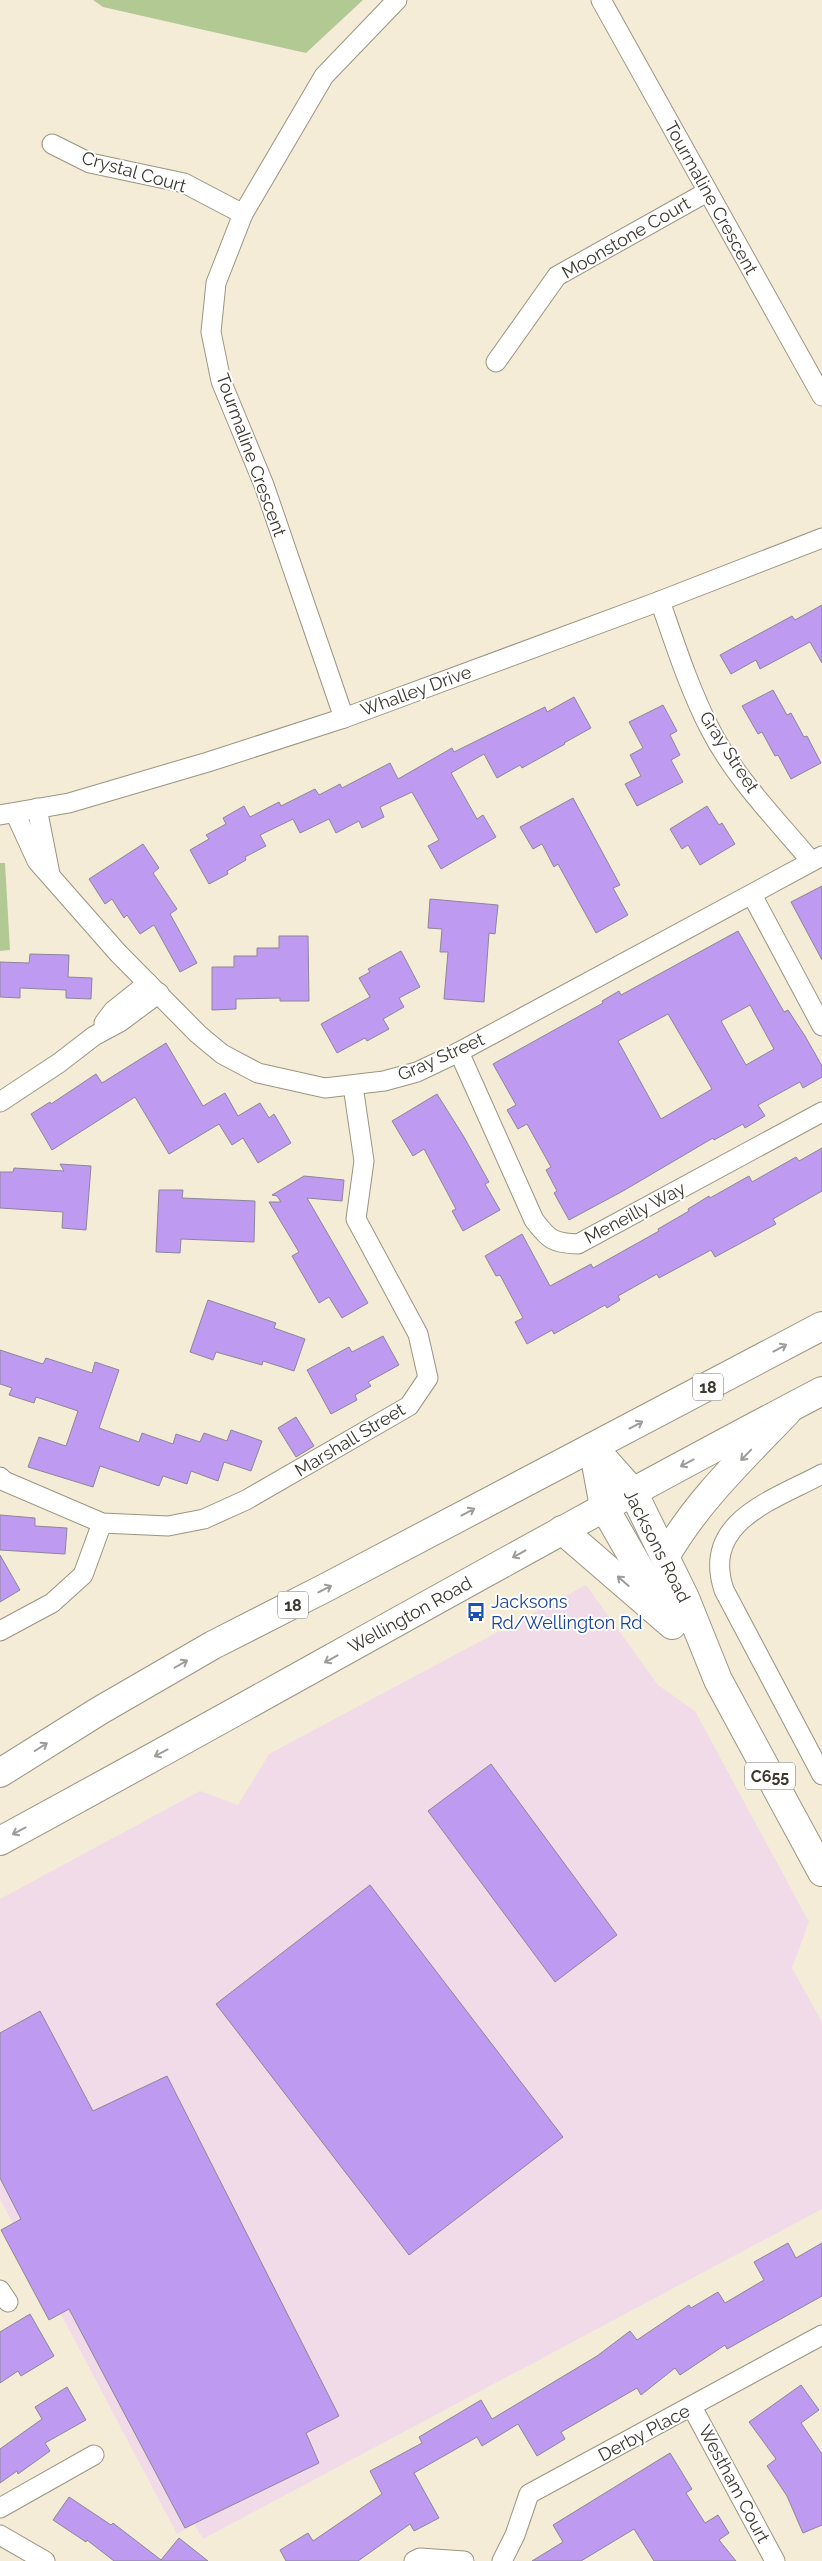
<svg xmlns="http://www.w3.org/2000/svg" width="822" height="2561" font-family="Raleway,sans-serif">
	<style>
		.commercial { fill: #f1dbe9 }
		.green { fill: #b2c994 }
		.building { fill: #be9af0; stroke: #8d8699; fill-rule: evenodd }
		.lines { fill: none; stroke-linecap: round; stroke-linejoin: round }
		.minor-casing { stroke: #9b9480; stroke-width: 21 }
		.primary-casing { stroke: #9b9480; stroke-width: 30 }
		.trunk-casing { stroke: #9b9480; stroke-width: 30 }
		.minor { stroke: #fff; stroke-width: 19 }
		.primary { stroke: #fff; stroke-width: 28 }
		.trunk { stroke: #fff; stroke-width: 28 }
		.oneway { stroke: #9d9c98 }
		.labels { text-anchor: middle; stroke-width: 4; stroke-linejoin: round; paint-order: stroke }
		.shield { fill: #fff; stroke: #76746e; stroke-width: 1 }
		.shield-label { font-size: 16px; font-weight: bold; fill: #3b3830 }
		.street-label { font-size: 18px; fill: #3b3830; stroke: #fff }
		.transit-label { font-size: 18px; fill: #164399; stroke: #fff; text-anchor: start }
	</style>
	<rect width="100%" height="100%" fill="#f4ecd7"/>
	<!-- commercial -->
	<path class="commercial" d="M586 1585 658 1685 695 1711 809 1922 792 1968 822 2022V2209L203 2539 194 2524 177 2534 0 2199V1899L200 1791 238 1805 269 1754Z"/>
	<!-- green -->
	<g class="green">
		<path d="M93 0H363L306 53 103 7Z"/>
		<path d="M0 863H5L10 950 0 951Z"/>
	</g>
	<!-- building -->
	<g class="building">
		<path d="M822 605V663L810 642 760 669 756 660 731 674 720 655 792 616 795 620Z"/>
		<path d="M773 690 787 715 791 713 804 737 807 736 821 763 791 779 778 755 775 756 762 732 758 734 742 706Z"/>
		<path d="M574 697 591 728 564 743 565 744 522 768 520 765 497 778 484 754 451 773 477 819 483 815 496 837 441 869 428 846 439 840 412 792 380 807 384 817 362 828 359 821 336 833 329 819 300 833 293 819 260 835 266 846 245 857 246 860 227 871 228 874 209 884 190 850 209 839 206 835 226 824 223 818 244 806 250 817 279 802 281 806 315 789 319 795 340 784 342 788 390 763 398 779 452 748 454 752 545 707 547 712Z"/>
		<path d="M663 705 677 731 670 735 680 755 671 760 683 782 637 806 625 784 641 776 630 755 643 748 629 722Z"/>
		<path d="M573 798 620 885 613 888 628 915 596 933 558 864 554 867 542 844 533 849 520 827Z"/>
		<path d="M707 806 719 825 722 823 735 844 700 865 688 845 682 849 670 829Z"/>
		<path d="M143 844 159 868 153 873 177 909 170 914 197 963 180 972 154 925 140 934 127 915 124 918 112 899 105 904 89 879Z"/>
		<path d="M822 886V960L791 902Z"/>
		<path d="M430 899 498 905 495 934 489 933 484 1002 444 999 448 952H440L442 929 428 928Z"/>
		<path d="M738 931 784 1012 788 1010 805 1036 822 1066V1077L803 1088 800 1082 758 1105 765 1116 745 1128 743 1124 714 1140 713 1138 623 1191 569 1220 554 1193 557 1191 546 1170 551 1167 527 1124 518 1129 507 1110 516 1105 493 1064 603 1003 602 1001 619 991 621 995ZM750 1005 774 1049 746 1065 721 1021ZM668 1014 712 1089 661 1119 618 1041Z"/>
		<path d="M279 936H308L309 1001H280V998L236 999V1009L212 1010V967H234V956H257V948H279Z"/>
		<path d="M401 951 420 987 399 998 404 1007 383 1019 389 1029 367 1041 365 1038 337 1053 321 1024 370 997 359 978 370 972 368 969Z"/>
		<path d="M30 954 69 955 68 977 92 978 91 999 66 998V990L20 988V998L0 997V962L29 963Z"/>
		<path d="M166 1043 203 1106 225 1093 238 1116 260 1103 269 1118 274 1114 291 1143 258 1163 243 1138 232 1145 219 1124 169 1154 135 1097 52 1150 31 1114 50 1102 51 1104 96 1074 102 1083Z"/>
		<path d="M437 1094 464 1137 489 1182 485 1184 500 1210 463 1231 452 1211 456 1209 424 1149 413 1156 392 1121Z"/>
		<path d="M822 1148V1191L773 1219 776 1224 715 1257 711 1250 659 1278 657 1274 618 1296 620 1300 607 1308 605 1305 554 1334 552 1330 527 1344 515 1322 523 1318 500 1275 496 1276 485 1256 522 1234 550 1286 591 1264 593 1268 659 1231 658 1229 689 1211 688 1209 709 1196 710 1198 749 1176 752 1182 796 1157 799 1161Z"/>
		<path d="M60 1164 91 1166 86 1230 62 1228 63 1212 0 1208V1172H13L14 1168 64 1171Z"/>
		<path d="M304 1176 344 1180 342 1201 307 1198 368 1303 342 1318 329 1297 319 1303 292 1256 299 1252 269 1202H281L277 1196 272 1195Z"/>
		<path d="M159 1190H183L182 1198 255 1201 254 1242 181 1239 180 1253 156 1252Z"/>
		<path d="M208 1300 276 1323 274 1328 305 1339 294 1371 263 1361 262 1365 216 1352 213 1360 190 1352Z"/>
		<path d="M383 1336 399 1365 368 1382 371 1386 355 1395 357 1400 331 1414 307 1370 349 1347 352 1352Z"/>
		<path d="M0 1350 43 1364 46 1358 92 1373 95 1362 119 1370 99 1428 139 1442 142 1433 173 1444 176 1434 200 1442 204 1433 227 1441 231 1430 262 1441 251 1471 224 1462 218 1481 191 1471 187 1484 163 1476 159 1486 100 1466 93 1487 28 1467 39 1437 66 1446 78 1411 36 1397 34 1403 9 1395 12 1388 0 1384Z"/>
		<path d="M296 1417 314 1446 296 1457 278 1428Z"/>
		<path d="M0 1515 35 1518V1526L67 1528 65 1554 0 1550Z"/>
		<path d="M0 1555 20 1590 0 1602Z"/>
		<path d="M491 1764 617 1935 555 1982 428 1811Z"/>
		<path d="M370 1885 563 2137 409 2255 216 2004Z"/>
		<path d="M40 2011 93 2111 167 2076 339 2416 306 2433 319 2463 185 2528 69 2309 49 2320 1 2230 21 2219 0 2178V2033Z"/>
		<path d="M788 2243 796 2258 822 2243V2296L727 2349 725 2345 680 2375 675 2368 641 2395 637 2388 561 2432 565 2439 537 2456 518 2424 482 2446 477 2437 414 2473 439 2518 414 2531 410 2524 358 2561H286L280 2550 308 2533 313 2541 382 2494 370 2471 422 2443 419 2437 481 2400 492 2419 597 2356 630 2331 637 2340 689 2305 691 2308 718 2292 725 2303 764 2280 754 2262Z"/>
		<path d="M30 2314 54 2356 21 2376 18 2371 0 2383V2332Z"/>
		<path d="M801 2385 819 2410 801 2423 822 2454V2525L803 2533 787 2496 767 2466 776 2459 749 2422Z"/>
		<path d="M67 2387 86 2420 45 2443 50 2451 18 2474 17 2471 0 2483V2449L42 2419 35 2407Z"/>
		<path d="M670 2453 692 2489 686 2493 705 2523 718 2515 729 2533 719 2540 736 2561H654L634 2529 581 2561H532L563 2542 553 2525Z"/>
		<path d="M69 2497 111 2525 113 2523 161 2560 179 2538 208 2561H114L87 2540 86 2542 53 2520Z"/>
	</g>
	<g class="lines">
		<!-- minor casing -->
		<g class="minor-casing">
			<g id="minor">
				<path d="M601 0 822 396"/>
				<path d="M52 144 90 163 184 183 243 214"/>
				<path d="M496 362 557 276 707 192"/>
				<path d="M660 601C675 644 689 688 710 729 735 778 776 819 811 861"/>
				<path d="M344 718 264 485 221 381 211 332 216 283 243 214 324 76 397 0"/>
				<path d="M37 808 50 874"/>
				<path d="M15 813 37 861 118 953 198 1034 222 1054 258 1073 325 1088 384 1081 417 1072 459 1052 822 856"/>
				<path d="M0 815 69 803 208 762 344 718 660 601 822 538"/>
				<path d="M752 895 822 1026"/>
				<path d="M104 1023 113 1011 148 983"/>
				<path d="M459 1052 534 1220C549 1240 553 1243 578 1244L822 1112"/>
				<path d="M0 1102 59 1063 94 1036 120 1022 159 993"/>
				<path d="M822 1474C774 1500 701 1521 724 1590L822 1775"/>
				<path d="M0 1477 4 1481 102 1523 168 1526 204 1519 246 1500 409 1406 428 1378 418 1334 356 1219 364 1161 353 1086"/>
				<path d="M0 1631 52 1603 83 1575 102 1523"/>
				<path d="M0 2290 8 2302"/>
				<path d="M692 2407 775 2561"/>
				<path d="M0 2508 94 2455"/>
				<path d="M0 2535 45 2561"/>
				<path d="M414 2561 420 2558 464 2561"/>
				<path d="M502 2561 515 2535 529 2494 822 2335"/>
			</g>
		</g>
		<!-- primary casing -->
		<g class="primary-casing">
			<g id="primary">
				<path d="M593 1447 633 1492 685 1598 718 1680 822 1872"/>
				<path d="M593 1447 604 1507 670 1622"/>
				<path d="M665 1557C697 1501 743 1458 787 1412"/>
			</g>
		</g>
		<!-- trunk casing -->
		<g class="trunk-casing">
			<g id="trunk">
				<path d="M562 1530 672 1625"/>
				<path d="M0 1773 99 1711 213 1645 325 1588 822 1326"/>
				<path d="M0 1841C275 1692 545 1536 822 1391"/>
			</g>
		</g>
		<!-- minor -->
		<use href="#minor" class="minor"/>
		<!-- primary -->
		<use href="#primary" class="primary"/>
		<!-- trunk -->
		<use href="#trunk" class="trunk"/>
	</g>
	<!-- one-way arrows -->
	<defs><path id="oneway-shaft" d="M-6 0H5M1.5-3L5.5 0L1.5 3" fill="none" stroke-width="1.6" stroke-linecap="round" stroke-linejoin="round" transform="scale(1.25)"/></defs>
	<g class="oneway">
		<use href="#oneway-shaft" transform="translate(780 1348) rotate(-28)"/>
		<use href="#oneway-shaft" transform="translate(636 1425) rotate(-28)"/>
		<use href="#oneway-shaft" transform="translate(746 1455) rotate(134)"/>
		<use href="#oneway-shaft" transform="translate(687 1463) rotate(152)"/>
		<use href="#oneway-shaft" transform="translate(468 1512) rotate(-28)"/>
		<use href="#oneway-shaft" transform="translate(519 1554) rotate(151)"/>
		<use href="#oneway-shaft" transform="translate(623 1581) rotate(-139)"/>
		<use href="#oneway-shaft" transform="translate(325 1589) rotate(-27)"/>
		<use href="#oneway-shaft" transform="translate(331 1659) rotate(151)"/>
		<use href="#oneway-shaft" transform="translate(181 1664) rotate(-30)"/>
		<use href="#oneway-shaft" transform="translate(41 1747) rotate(-32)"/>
		<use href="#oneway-shaft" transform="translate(161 1753) rotate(152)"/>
		<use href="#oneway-shaft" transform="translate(19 1831) rotate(152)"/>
	</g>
	<!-- icons -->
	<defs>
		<g id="bus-bare" transform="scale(1.5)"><path d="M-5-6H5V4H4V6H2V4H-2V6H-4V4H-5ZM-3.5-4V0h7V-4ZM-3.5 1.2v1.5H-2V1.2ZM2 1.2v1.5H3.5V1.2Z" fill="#1a4fb4" stroke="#fff" stroke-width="2.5" paint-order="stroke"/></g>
	</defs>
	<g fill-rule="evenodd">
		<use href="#bus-bare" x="476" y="1612"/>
	</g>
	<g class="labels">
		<!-- shield labels -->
		<g class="shield">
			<rect x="693" y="1373.5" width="30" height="27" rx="4"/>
			<rect x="278" y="1591.5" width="30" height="27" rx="4"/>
			<rect x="745" y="1762.5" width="50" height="27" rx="4"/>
		</g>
		<g class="shield-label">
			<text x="708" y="1393">18</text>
			<text x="293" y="1611">18</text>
			<text x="770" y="1782">C655</text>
		</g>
		<!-- street labels -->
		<g class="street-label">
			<text transform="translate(134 172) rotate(16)" y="6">Crystal Court</text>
			<text transform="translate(711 198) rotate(61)" y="6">Tourmaline Crescent</text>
			<text transform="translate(626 238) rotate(-30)" y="6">Moonstone Court</text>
			<text transform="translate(251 455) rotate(70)" y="6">Tourmaline Crescent</text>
			<text transform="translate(416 691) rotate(-20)" y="6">Whalley Drive</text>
			<text transform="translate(729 752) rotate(57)" y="6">Gray Street</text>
			<text transform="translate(441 1057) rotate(-24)" y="6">Gray Street</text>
			<text transform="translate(635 1213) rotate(-28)" y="6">Meneilly Way</text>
			<text transform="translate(350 1440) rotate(-31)" y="6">Marshall Street</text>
			<text transform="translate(657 1546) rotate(63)" y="6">Jacksons Road</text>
			<text transform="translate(410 1615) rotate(-29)" y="6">Wellington Road</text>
			<text transform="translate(644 2433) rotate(-28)" y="6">Derby Place</text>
			<text transform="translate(734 2484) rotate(62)" y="6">Westham Court</text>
		</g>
		<!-- transit labels -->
		<g class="transit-label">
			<text x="491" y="1608">Jacksons<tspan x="491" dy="21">Rd/Wellington Rd</tspan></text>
		</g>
	</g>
</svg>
